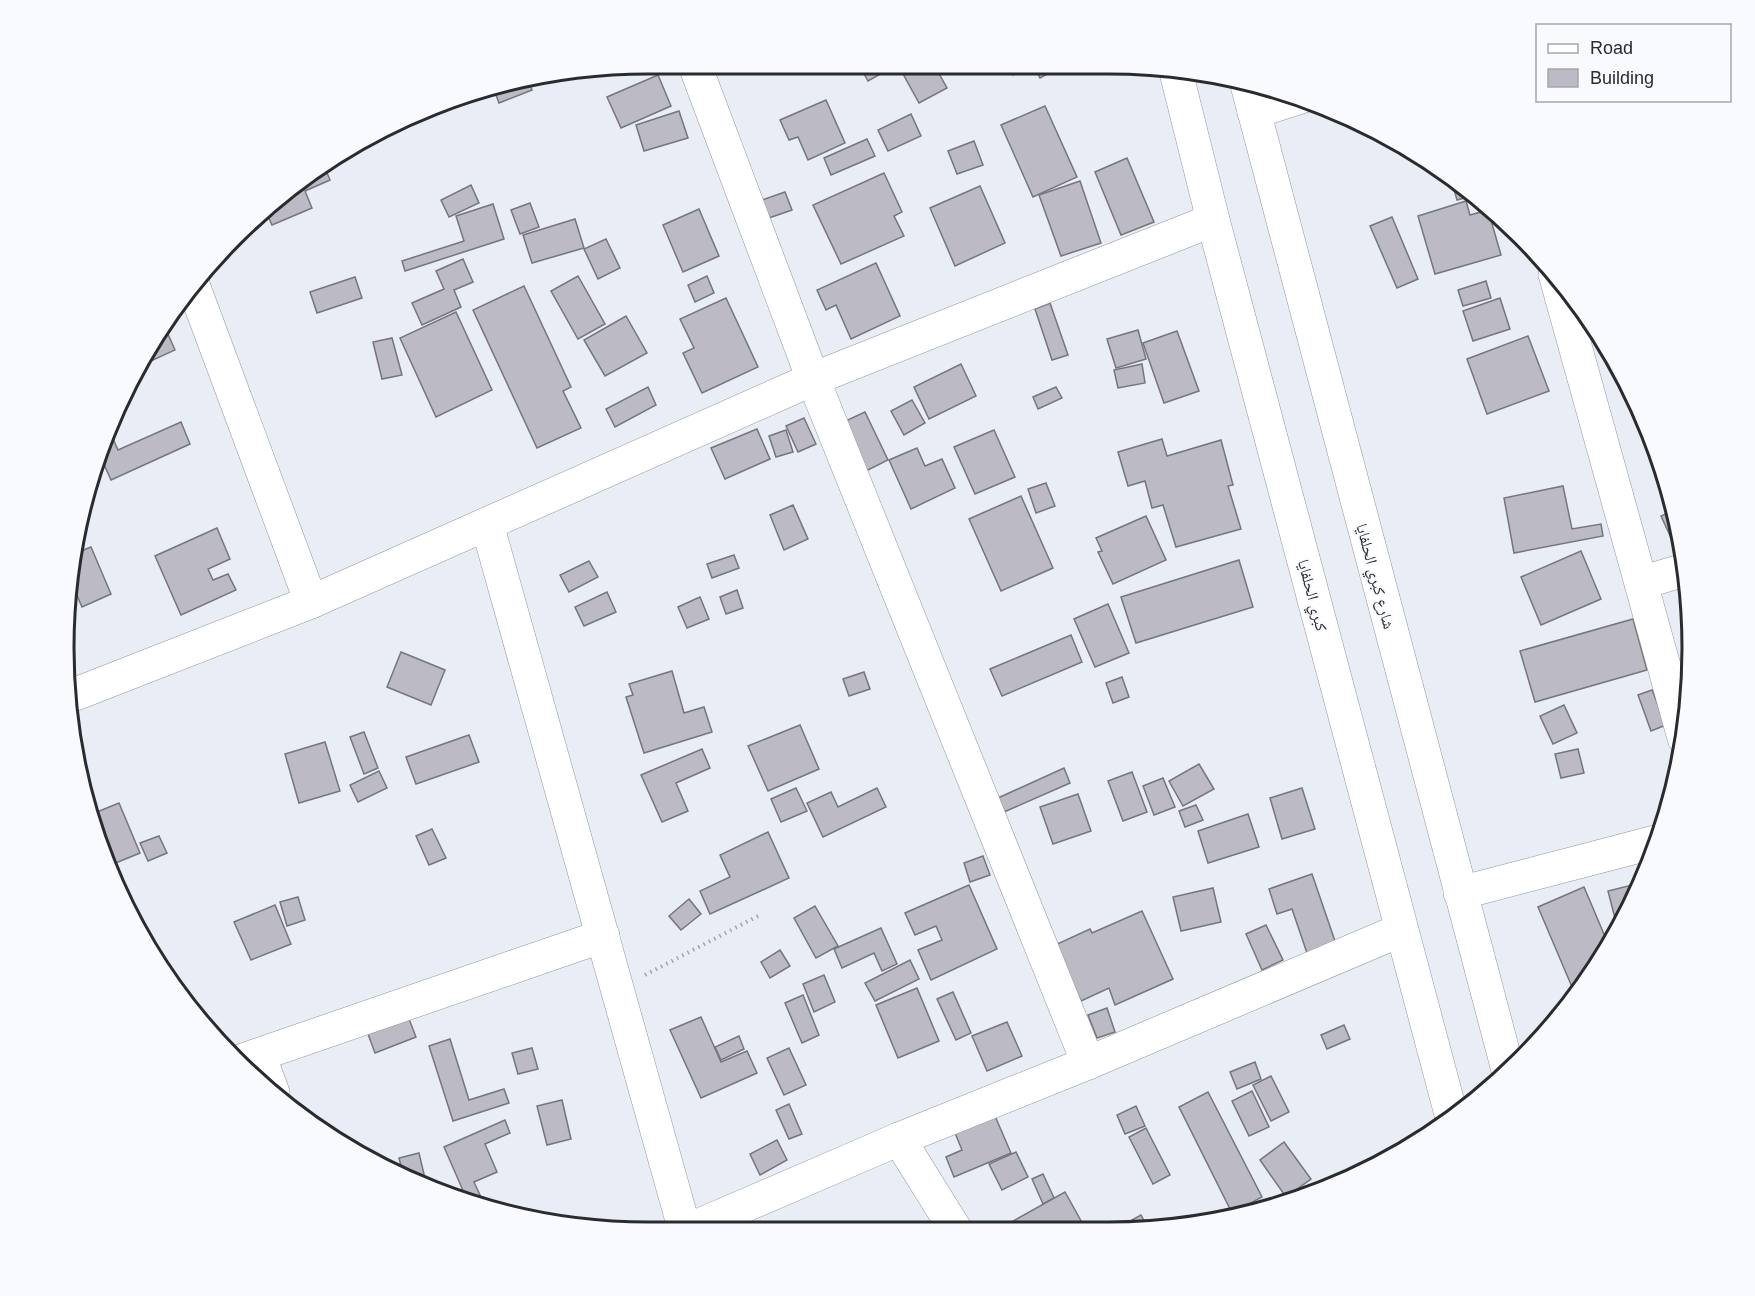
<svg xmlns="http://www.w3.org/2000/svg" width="1755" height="1296" font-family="Arial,'Noto Naskh Arabic',sans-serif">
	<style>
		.building { fill: #bcbbc5; stroke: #75757d; stroke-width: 1.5 }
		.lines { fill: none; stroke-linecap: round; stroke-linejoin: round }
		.minor-casing { stroke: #90959d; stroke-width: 34 }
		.major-casing { stroke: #90959d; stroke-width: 34 }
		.path { stroke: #a1a5ac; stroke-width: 4; stroke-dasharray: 1.5 4.5; stroke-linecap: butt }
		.minor { stroke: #fff; stroke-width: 33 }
		.major { stroke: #fff; stroke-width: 33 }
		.labels { text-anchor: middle; stroke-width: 4.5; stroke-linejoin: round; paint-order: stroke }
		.street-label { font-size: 16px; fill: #2a2b2f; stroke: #f8fafe }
		.rim { fill: none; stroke: #2a2b2f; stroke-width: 3 }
	</style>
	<rect width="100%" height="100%" fill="#e8edf6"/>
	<!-- building -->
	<g class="building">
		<path d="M858 63H893L895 66 868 81Z"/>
		<path d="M897 63H933L947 88 919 103Z"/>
		<path d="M1006 63H1030L1031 65 1013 75Z"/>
		<path d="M1032 63H1068L1040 78Z"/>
		<path d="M658 75 671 106 621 128 607 97Z"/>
		<path d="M528 79 532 90 499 103 493 87 508 82Z"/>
		<path d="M826 100 845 143 808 160 798 137 789 140 780 120Z"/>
		<path d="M1045 106 1077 177 1033 197 1001 125Z"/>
		<path d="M679 111 688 138 644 151 636 125Z"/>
		<path d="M911 114 921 136 888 151 878 130Z"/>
		<path d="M867 139 875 156 831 175 824 158Z"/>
		<path d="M974 141 983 165 957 174 948 151Z"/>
		<path d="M1127 158 1154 222 1121 235 1095 172Z"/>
		<path d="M323 163 330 180 305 191 312 208 272 225 266 212Z"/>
		<path d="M884 173 902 212 894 216 904 236 841 264 813 205Z"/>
		<path d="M1450 175 1476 195 1457 200Z"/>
		<path d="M1080 181 1101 243 1061 256 1039 195Z"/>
		<path d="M471 185 479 203 449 217 441 200Z"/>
		<path d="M980 186 1005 243 955 266 930 208Z"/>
		<path d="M785 192 792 210 763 220 756 202Z"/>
		<path d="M1466 201 1470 215 1488 210 1501 255 1435 274 1418 216Z"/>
		<path d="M530 203 539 227 520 234 511 210Z"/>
		<path d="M493 204 504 239 405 271 402 261 464 241 456 216Z"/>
		<path d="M699 209 719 256 683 272 663 225Z"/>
		<path d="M1392 217 1418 279 1397 288 1370 226Z"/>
		<path d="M575 219 584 248 532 263 523 235Z"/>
		<path d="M606 239 620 268 598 279 584 249Z"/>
		<path d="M463 259 473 282 454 290 461 307 422 325 412 303 444 289 436 271Z"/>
		<path d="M876 263 900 316 851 339 836 305 826 310 817 290Z"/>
		<path d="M578 276 605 324 578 339 551 291Z"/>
		<path d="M707 276 714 293 695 302 688 285Z"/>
		<path d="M355 277 362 298 317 313 310 292Z"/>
		<path d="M1486 281 1491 298 1463 306 1458 290Z"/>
		<path d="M524 286 571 387 563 391 581 428 537 448 473 310Z"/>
		<path d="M726 298 758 367 702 393 683 353 694 348 680 319Z"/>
		<path d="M1500 298 1510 329 1473 341 1463 311Z"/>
		<path d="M1050 303 1068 355 1052 360 1035 309Z"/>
		<path d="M456 312 492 390 436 417 400 338Z"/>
		<path d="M626 316 647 353 605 376 584 340Z"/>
		<path d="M1138 330 1146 359 1116 368 1107 339Z"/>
		<path d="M1177 331 1199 391 1164 403 1143 343Z"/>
		<path d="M167 332 175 350 138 367 159 336Z"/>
		<path d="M1528 336 1549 391 1487 414 1467 359Z"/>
		<path d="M392 338 402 375 382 379 373 342Z"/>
		<path d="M961 364 976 396 929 419 914 387Z"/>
		<path d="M1142 364 1145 383 1118 388 1114 370Z"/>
		<path d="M648 387 656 405 615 427 606 409Z"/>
		<path d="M1056 387 1062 398 1038 409 1033 397Z"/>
		<path d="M912 400 925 423 904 435 891 411Z"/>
		<path d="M865 412 888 460 864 472 841 423Z"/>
		<path d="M804 418 816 444 798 452 786 426Z"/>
		<path d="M181 422 190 444 111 480 102 460 110 432 118 450Z"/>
		<path d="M757 429 770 459 725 479 711 448Z"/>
		<path d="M786 430 793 452 776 457 769 436Z"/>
		<path d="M994 430 1015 477 975 494 954 447Z"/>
		<path d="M1162 439 1167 456 1221 440 1233 485 1228 486 1241 529 1176 547 1163 505 1152 508 1145 481 1128 486 1118 452Z"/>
		<path d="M917 448 925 466 942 459 955 488 911 509 889 460Z"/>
		<path d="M1046 483 1055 506 1036 513 1028 489Z"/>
		<path d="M1563 486 1572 529 1601 524 1603 536 1514 553 1504 498Z"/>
		<path d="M1021 496 1053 568 1001 591 969 519Z"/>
		<path d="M793 505 808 539 784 550 770 515Z"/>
		<path d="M1674 510 1679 539 1673 542 1661 516Z"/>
		<path d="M1146 516 1166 560 1113 584 1098 552 1102 551 1096 538Z"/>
		<path d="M217 528 230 559 208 569 213 580 228 574 236 590 181 615 155 556Z"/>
		<path d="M91 547 111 594 82 607 68 575V571L73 554Z"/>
		<path d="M1581 551 1601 599 1541 625 1521 577Z"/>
		<path d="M734 555 739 568 712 578 707 564Z"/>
		<path d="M1239 560 1253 607 1136 643 1121 597Z"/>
		<path d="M589 561 598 577 569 592 560 575Z"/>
		<path d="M737 590 743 608 726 614 720 597Z"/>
		<path d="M607 592 616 612 584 626 575 607Z"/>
		<path d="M700 597 709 619 687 628 678 607Z"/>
		<path d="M1108 604 1129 653 1095 667 1074 619Z"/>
		<path d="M1633 619 1647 670 1535 702 1520 651Z"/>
		<path d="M1071 635 1082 662 1002 696 990 669Z"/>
		<path d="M401 652 445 670 431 705 387 687Z"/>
		<path d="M672 671 684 713 704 707 712 732 644 753 626 697 633 695 629 684Z"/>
		<path d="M864 672 870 689 849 696 843 679Z"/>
		<path d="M1122 677 1129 697 1113 703 1106 683Z"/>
		<path d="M1652 690 1666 725 1651 731 1638 695Z"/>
		<path d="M1564 705 1577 733 1553 744 1540 716Z"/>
		<path d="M800 725 819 769 768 791 748 746Z"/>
		<path d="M364 732 378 768 364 774 350 737Z"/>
		<path d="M469 735 479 762 416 784 406 757Z"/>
		<path d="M325 742 340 791 299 803 285 754Z"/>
		<path d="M702 749 710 768 676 783 688 811 662 822 641 775Z"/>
		<path d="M1578 749 1584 773 1561 778 1555 754Z"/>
		<path d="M1199 764 1214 789 1183 806 1169 781Z"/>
		<path d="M1064 768 1070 783 1004 812 998 798Z"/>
		<path d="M379 771 387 788 358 802 350 785Z"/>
		<path d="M1132 772 1147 812 1123 821 1108 781Z"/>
		<path d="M1163 778 1175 807 1154 815 1143 786Z"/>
		<path d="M796 788 807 811 781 822 771 799Z"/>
		<path d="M877 788 886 807 823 837 807 803 831 792 838 807Z"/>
		<path d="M1302 788 1315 829 1282 839 1270 798Z"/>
		<path d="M1078 794 1091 831 1053 844 1040 807Z"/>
		<path d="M119 803 140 853 106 867 92 814Z"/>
		<path d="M1196 805 1203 820 1185 827 1179 811Z"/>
		<path d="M1248 814 1259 847 1208 863 1198 831Z"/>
		<path d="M432 829 446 858 429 865 416 836Z"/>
		<path d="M768 832 789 878 710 914 700 891 730 877 720 855Z"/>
		<path d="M159 836 167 853 148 861 140 843Z"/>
		<path d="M983 856 990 875 970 882 964 863Z"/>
		<path d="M1312 874 1336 944 1307 953 1292 909 1277 914 1269 889Z"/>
		<path d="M1640 883 1618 930 1608 891Z"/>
		<path d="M969 885 997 949 931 980 918 950 942 940 936 926 915 935 905 913Z"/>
		<path d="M1584 887 1609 946 1575 994 1538 907Z"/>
		<path d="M1213 888 1221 922 1181 931 1173 897Z"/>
		<path d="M298 897 305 920 287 926 280 902Z"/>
		<path d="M689 899 701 914 681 930 669 916Z"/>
		<path d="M275 905 291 944 251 960 234 922Z"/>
		<path d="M815 906 838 946 816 958 794 918Z"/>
		<path d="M1142 911 1173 979 1115 1005 1109 988 1081 1001 1055 945 1090 929 1092 933Z"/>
		<path d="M1266 925 1283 960 1262 970 1246 934Z"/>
		<path d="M881 928 897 964 882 971 874 953 842 968 834 949Z"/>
		<path d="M780 950 790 966 770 978 761 962Z"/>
		<path d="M910 960 919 979 875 1001 865 983Z"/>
		<path d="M824 975 835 1002 814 1012 803 984Z"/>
		<path d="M917 988 939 1041 898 1058 876 1005Z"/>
		<path d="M953 992 971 1033 956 1040 937 999Z"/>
		<path d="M803 995 819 1035 802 1043 785 1003Z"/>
		<path d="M1107 1008 1115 1032 1097 1038 1088 1015Z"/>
		<path d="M701 1017 721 1062 747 1051 757 1073 701 1098 670 1030Z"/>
		<path d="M409 1019 416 1037 375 1053 368 1034Z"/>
		<path d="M1007 1022 1022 1056 987 1071 972 1036Z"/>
		<path d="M1344 1025 1350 1039 1327 1049 1321 1035Z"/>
		<path d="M739 1036 744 1049 721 1060 715 1047Z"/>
		<path d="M450 1039 469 1100 504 1089 509 1103 453 1121 429 1046Z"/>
		<path d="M532 1048 538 1069 518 1074 512 1053Z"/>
		<path d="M789 1048 806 1085 784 1095 767 1058Z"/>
		<path d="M1255 1062 1261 1079 1237 1089 1230 1072Z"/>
		<path d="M1271 1076 1289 1112 1271 1121 1253 1085Z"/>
		<path d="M1252 1091 1269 1127 1249 1136 1232 1101Z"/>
		<path d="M1208 1092 1262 1197 1232 1213 1179 1107Z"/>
		<path d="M562 1100 571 1139 547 1145 537 1106Z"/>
		<path d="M789 1104 802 1134 789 1139 776 1110Z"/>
		<path d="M1136 1106 1145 1126 1125 1134 1117 1115Z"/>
		<path d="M995 1116 1011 1153 954 1177 946 1157 962 1150 955 1133Z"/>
		<path d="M505 1120 510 1133 485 1144 497 1172 474 1182 485 1206 481 1207 468 1202 444 1147Z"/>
		<path d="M1146 1128 1170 1175 1153 1184 1129 1137Z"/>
		<path d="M777 1140 787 1160 760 1175 750 1154Z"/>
		<path d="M1284 1142 1311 1179 1286 1197 1260 1160Z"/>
		<path d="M1016 1152 1028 1177 1002 1190 989 1164Z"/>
		<path d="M419 1153 427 1187 404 1178 399 1158Z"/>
		<path d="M1043 1174 1054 1198 1043 1204 1032 1179Z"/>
		<path d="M1065 1192 1085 1228 999 1229Z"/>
		<path d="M1141 1215 1148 1228H1122L1121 1226Z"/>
	</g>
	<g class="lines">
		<!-- minor casing -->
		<g class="minor-casing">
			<g id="minor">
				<path d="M694 63 813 379 1088 1063"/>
				<path d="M1254 112 1301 97"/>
				<path d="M1555 274 1684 738"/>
				<path d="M193 285 311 602"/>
				<path d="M487 524 685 1231"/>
				<path d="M1641 583 1684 570"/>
				<path d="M68 697 311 602 813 379 1213 220"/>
				<path d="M1460 893 1659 841"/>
				<path d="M259 1055 273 1093"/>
				<path d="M240 1061 603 936"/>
				<path d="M899 1139 955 1229"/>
				<path d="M686 1231 899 1139 1088 1063 1401 930"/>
			</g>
		</g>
		<!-- major casing -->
		<g class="major-casing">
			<g id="major">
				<path d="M1176 72 1213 220 1452 1118"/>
				<path d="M1246 81 1508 1070"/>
			</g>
		</g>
		<!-- path -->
		<path class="path" d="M645 975 760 915"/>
		<!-- minor -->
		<use href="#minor" class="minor"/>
		<!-- major -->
		<use href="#major" class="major"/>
	</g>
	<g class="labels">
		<!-- street labels -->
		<g class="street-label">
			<text transform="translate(1376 576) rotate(75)" y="6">شارع كبري الحلفايا</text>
			<text transform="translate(1313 595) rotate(75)" y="6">كبري الحلفايا</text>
		</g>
	</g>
	<!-- crop -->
	<path d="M0 0H1755V1296H0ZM648 74H1108A574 574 0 0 1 1682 648V648A574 574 0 0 1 1108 1222H648A574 574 0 0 1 74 648V648A574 574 0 0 1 648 74Z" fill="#f8fafe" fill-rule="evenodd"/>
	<path class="rim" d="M648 74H1108A574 574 0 0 1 1682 648V648A574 574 0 0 1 1108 1222H648A574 574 0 0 1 74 648V648A574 574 0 0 1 648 74Z"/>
	<!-- legend -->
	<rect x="1536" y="24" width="195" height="78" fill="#f8fafe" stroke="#a6a7ab" stroke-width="1.5"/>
	<rect x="1548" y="44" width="30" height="9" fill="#ffffff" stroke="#a6a7ab" stroke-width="1.5"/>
	<text x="1590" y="54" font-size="18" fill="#2a2b2f">Road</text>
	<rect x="1548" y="69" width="30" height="18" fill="#bcbbc5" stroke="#a6a7ab" stroke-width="1.5"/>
	<text x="1590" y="84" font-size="18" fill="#2a2b2f">Building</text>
</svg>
